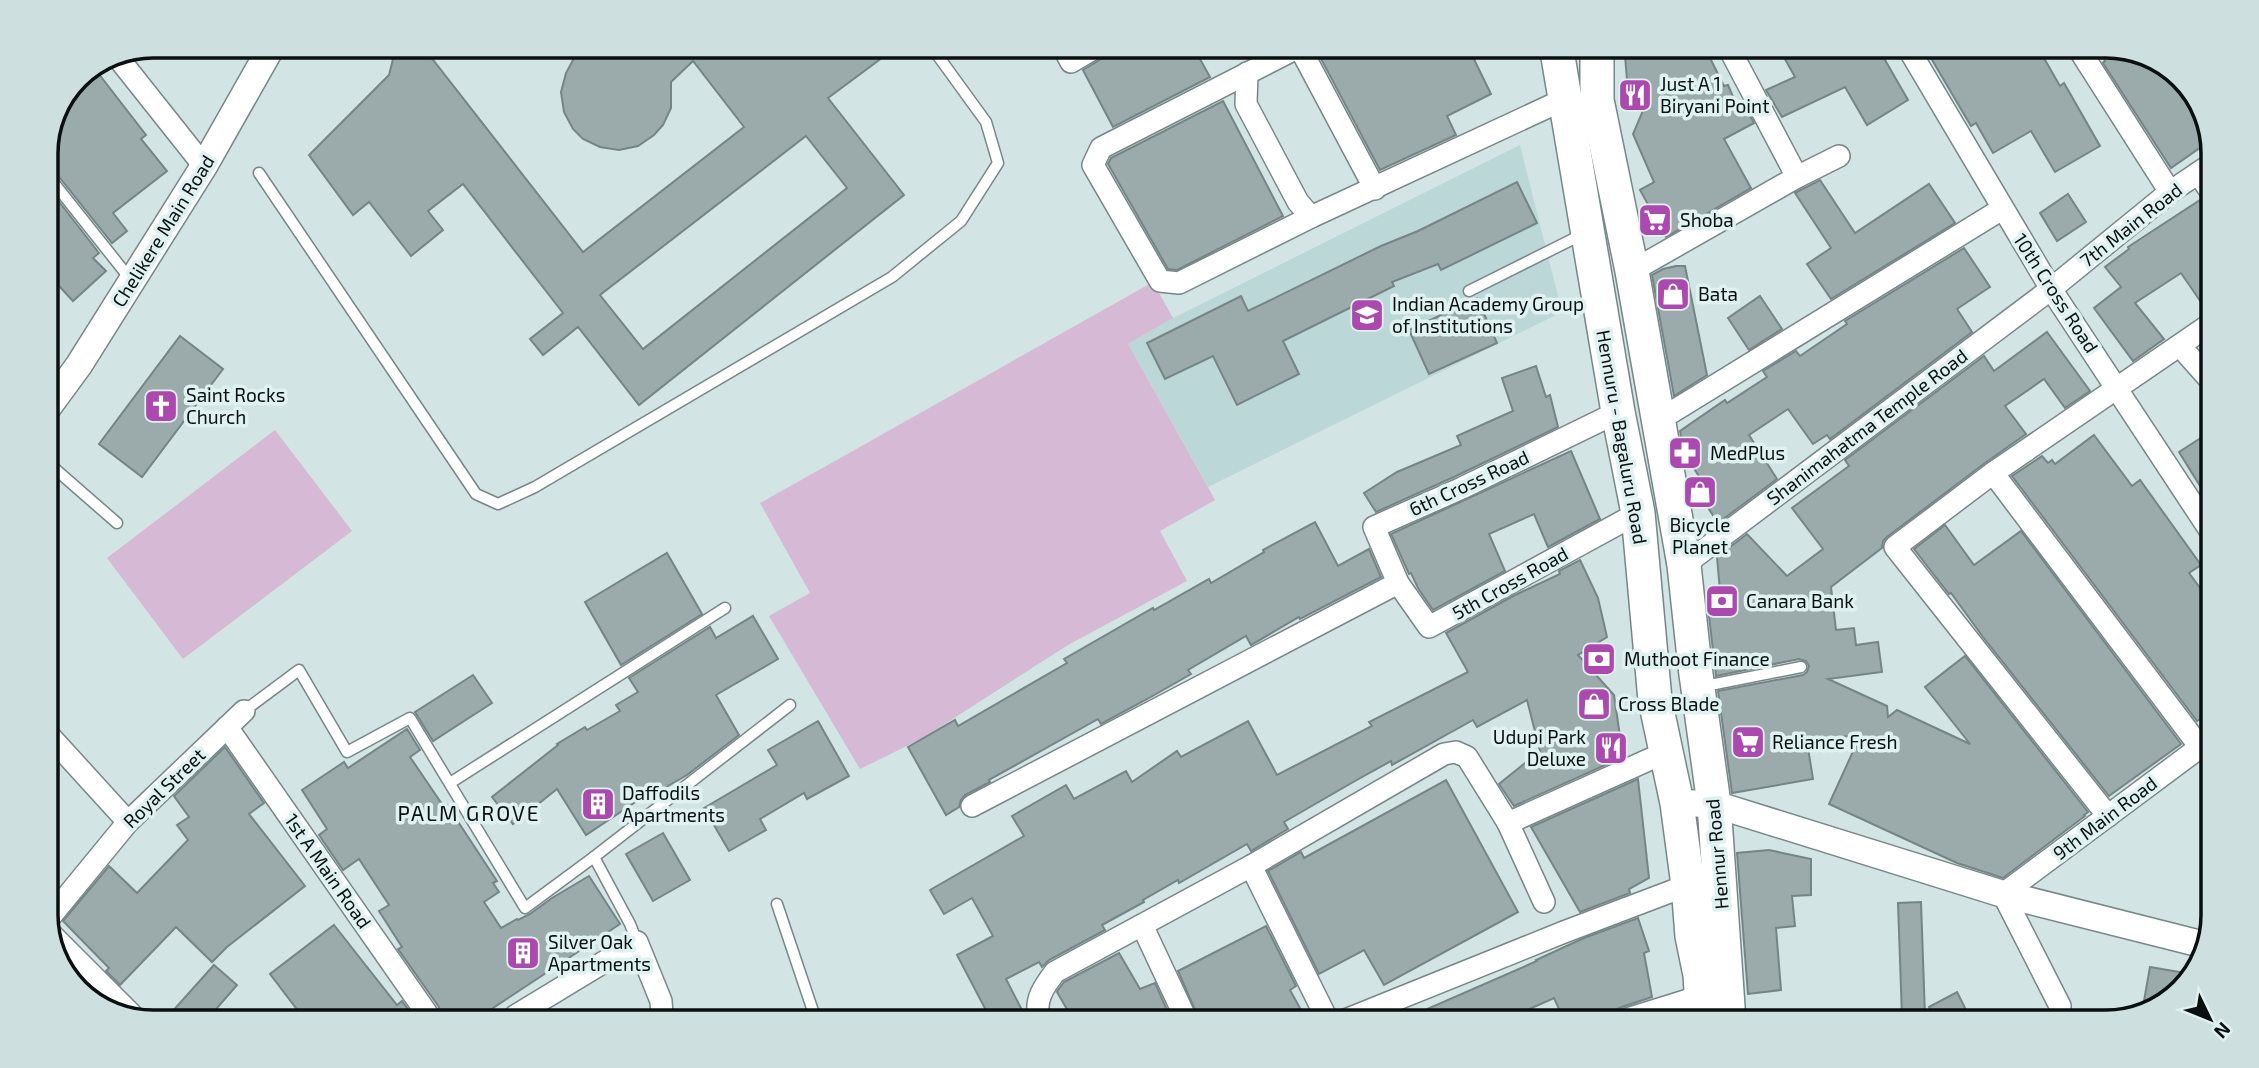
<svg xmlns="http://www.w3.org/2000/svg" width="2259" height="1068" font-family="'Exo 2',sans-serif">
	<style>
		.built { fill: #bcd7d7 }
		.green { fill: #d5b9d5 }
		.building { fill: #9babab; stroke: #758585; stroke-width: 2; fill-rule: evenodd }
		.lines { fill: none; stroke-linecap: round; stroke-linejoin: round }
		.service-casing { stroke: #778787; stroke-width: 13 }
		.minor-casing { stroke: #778787; stroke-width: 24 }
		.tertiary-casing { stroke: #778787; stroke-width: 29 }
		.primary-casing { stroke: #778787; stroke-width: 36 }
		.service { stroke: #fff; stroke-width: 10 }
		.minor { stroke: #fff; stroke-width: 21 }
		.tertiary { stroke: #fff; stroke-width: 26 }
		.primary { stroke: #fff; stroke-width: 33 }
		.labels { text-anchor: middle; stroke-width: 7; stroke-linejoin: round; paint-order: stroke }
		.poi-label { font-size: 19px; fill: #0a1010; stroke: #dff1f1; text-anchor: start }
		.street-label { font-size: 19px; fill: #0a1010; stroke: #dff1f1 }
		.neighbourhood-label { font-size: 21px; letter-spacing: 2px; fill: #0a1010; stroke: #dff1f1 }
		.rim { fill: none; stroke: #0a1010; stroke-width: 3.5 }
	</style>
	<rect width="100%" height="100%" fill="#d2e4e4"/>
	<!-- built -->
	<path class="built" d="M1520 145 1562 312 1208 487 1128 344 1173 318Z"/>
	<!-- green -->
	<g class="green">
		<path d="M1153 282 1173 318 1128 344 1215 500 1160 531 1187 581 1068 645 923 738 860 769 769 616 810 593 760 503Z"/>
		<path d="M275 430 352 531 183 659 107 558Z"/>
	</g>
	<!-- building -->
	<g class="building">
		<path d="M396 47H423L583 252 744 127 693 61 671 82V108L663 125 654 135 638 146 619 150 600 147 583 139 573 129 564 112 561 92 566 73 580 47 894 49 828 98 904 195 639 405 578 327 543 355 530 339 563 313 463 184 428 211 443 230 411 256 369 202 353 215 309 155 389 75ZM806 136 847 188 643 349 600 295Z"/>
		<path d="M1116 50H1195L1210 77 1113 127 1083 70Z"/>
		<path d="M1328 50 1470 51 1491 94 1447 116 1456 135 1380 170 1319 55Z"/>
		<path d="M1643 52H1707L1724 86 1728 85 1736 104 1742 101 1754 123 1724 139 1751 188 1666 237 1640 190 1654 182 1633 134 1648 99 1629 103 1625 56Z"/>
		<path d="M1781 52 1881 53 1908 100 1867 125 1845 87 1782 117 1766 90 1795 77Z"/>
		<path d="M1928 53H2041L2060 86 2064 83 2100 146 2055 172 2031 131 1993 153 1976 123 1971 126Z"/>
		<path d="M2101 54H2148L2184 84 2201 109 2211 140 2171 168 2103 63 2105 61Z"/>
		<path d="M95 69 146 135 141 139 167 171 113 213 127 231 112 243 52 168 46 165V146L77 77Z"/>
		<path d="M1223 101 1283 216 1177 270 1168 269 1108 164 1111 158Z"/>
		<path d="M1820 180 1855 233 1929 184 1955 223 1831 299 1807 264 1831 248 1795 193Z"/>
		<path d="M1517 182 1537 223 1441 270 1438 264 1392 282 1394 286 1283 341 1299 374 1237 405 1213 356 1165 379 1147 343 1241 296 1248 311 1381 246 1418 231Z"/>
		<path d="M46 185 99 253 93 258 106 271 73 301 46 272Z"/>
		<path d="M2068 194 2086 222 2057 241 2040 213Z"/>
		<path d="M2200 200 2207 206 2213 208 2212 310 2207 311 2181 273 2135 303 2164 339 2133 361 2094 308 2121 287 2105 267 2129 249 2128 247Z"/>
		<path d="M1964 248 1990 287 1957 309 1972 332 1830 439 1827 435 1813 444 1788 409 1749 435 1777 479 1718 523 1692 483 1700 478 1684 453 1680 431 1725 400 1727 403 1767 377 1763 371 1796 351 1800 356 1847 324 1845 321Z"/>
		<path d="M1676 266H1685L1707 375 1674 396 1652 275 1663 269Z"/>
		<path d="M1760 296 1782 329 1749 350 1728 318Z"/>
		<path d="M1477 298 1497 343 1429 374 1409 330Z"/>
		<path d="M2047 332 2090 391 2065 408 2044 379 2005 406 2026 434 1985 463 1887 537 1883 541 1882 548 1831 587 1836 630 1854 628 1856 645 1878 642 1882 672 1828 679 1887 706 1888 717 1897 710 1970 744 1925 687 1965 656 2088 812 2084 815 2085 816 2003 878 1957 863 1829 804 1861 734 1807 742 1813 779 1732 793 1718 691 1803 675 1807 672 1809 666 1806 661 1799 659 1716 676 1709 616 1722 614 1717 557 1747 534 1787 576 1823 549 1792 508 1849 466 1845 460 1984 356 1994 371Z"/>
		<path d="M180 336 223 369 142 477 99 444Z"/>
		<path d="M1536 366 1546 397 1550 395 1558 427 1456 476 1376 512 1364 493 1397 472 1461 445 1457 436 1513 411 1502 378Z"/>
		<path d="M2210 432V502L2179 452Z"/>
		<path d="M2094 435 2132 486 2140 480 2201 565 2189 573 2209 600 2208 714 2197 721 2012 476 2042 456 2048 463 2052 460 2055 464Z"/>
		<path d="M1571 451 1600 519 1548 547 1534 514 1489 534 1505 571 1433 610 1418 588 1411 573 1409 574 1391 534Z"/>
		<path d="M1315 522 1338 566 1369 549 1381 577 1300 619 1299 617 1251 645 1246 636 1188 670 1191 674 1149 698 1101 724 1098 719 989 780 990 782 965 795 961 800 959 807 946 815 908 747 955 720 958 726 1067 663 1064 659 1153 608 1154 610 1209 579 1211 583 1264 552 1263 550Z"/>
		<path d="M1945 525 1974 565 2021 531 2181 744 2109 796 1983 637 1951 593 1949 594 1914 549Z"/>
		<path d="M667 553 702 614 621 665 585 602Z"/>
		<path d="M1580 560 1598 598 1607 637 1578 655 1614 695 1623 757 1514 806 1499 784 1540 751 1527 700 1477 727 1473 720 1392 765 1391 761 1355 781 1284 822 1288 829 1251 851 1247 844 1179 883 1178 880 1143 900 1144 902 1102 925 1105 930 1049 960 1042 967 1039 962 1006 979 1026 1018H990L957 955 993 936 972 898 944 914 930 890 1024 836 1012 816 1066 785 1074 799 1126 771 1132 782 1177 751 1181 757 1248 721 1277 775 1372 726 1369 722 1468 672 1446 633 1515 595 1560 574 1559 571Z"/>
		<path d="M753 616 778 659 716 695 739 735 687 775 642 801H637L586 835 557 789 513 824 492 797 558 745 557 744 585 727 587 730 620 711 616 705 638 692 629 678 710 627 716 638Z"/>
		<path d="M473 675 492 703 433 741 415 712Z"/>
		<path d="M818 721 849 776 807 799 804 793 760 819 766 830 729 851 704 808 777 765 768 750Z"/>
		<path d="M407 729 420 750 410 757 444 807 447 805 497 881 493 883 499 892 484 902 501 928 517 919 518 920 530 914 552 898 589 876 620 924 481 1016H441L439 1007 398 949 402 947 379 911 389 905 359 859 343 870 319 835 327 829 302 790 344 762 348 768Z"/>
		<path d="M225 747 264 803 249 814 305 886 227 947 212 962 176 927 120 985 106 971 109 968 63 921 109 866 137 893 188 840 177 825 189 817 174 796Z"/>
		<path d="M1638 779 1649 878 1629 889 1630 893 1580 912 1531 827Z"/>
		<path d="M1446 780 1518 912 1384 985 1364 950 1319 974 1268 871 1301 852 1304 858Z"/>
		<path d="M663 833 690 880 653 901 626 854Z"/>
		<path d="M1769 850 1811 859V895L1792 896 1795 926 1776 928 1781 990 1748 994 1737 853Z"/>
		<path d="M1921 902 1925 1016 1902 1017 1898 903Z"/>
		<path d="M1638 918 1649 951 1644 953 1652 997 1619 1008 1614 1012 1611 1018 1607 1020H1564L1554 998 1516 1015 1519 1020H1402L1537 961 1536 960 1584 938Z"/>
		<path d="M334 925 397 1005 402 1001 412 1015H302L299 1012 270 974Z"/>
		<path d="M1266 926 1296 986 1290 990 1306 1019H1199L1178 971Z"/>
		<path d="M1119 953 1140 989 1155 983 1171 1019 1072 1018 1057 992 1058 990 1064 982Z"/>
		<path d="M214 965 237 985 211 1015 170 1014Z"/>
		<path d="M2150 967 2191 974 2166 1004 2142 1012Z"/>
		<path d="M1957 992 1972 1022H1936L1929 1007Z"/>
	</g>
	<g class="lines">
		<!-- service casing -->
		<g class="service-casing">
			<g id="service">
				<path d="M46 173 131 280"/>
				<path d="M259 173 476 494 498 504 535 487 892 277 961 221 998 163 986 122 933 49"/>
				<path d="M1469 291 1585 233"/>
				<path d="M46 461 117 523"/>
				<path d="M1700 687 1801 667"/>
				<path d="M244 711 299 670 347 752 410 718 525 908 594 857 790 705"/>
				<path d="M450 783 725 608"/>
				<path d="M594 857 630 924 637 942"/>
				<path d="M777 904 815 1017"/>
			</g>
		</g>
		<!-- minor casing -->
		<g class="minor-casing">
			<g id="minor">
				<path d="M1064 49 1071 62 1093 49"/>
				<path d="M1293 50 1101 148 1093 165 1160 281 1179 283 1311 217 1565 99"/>
				<path d="M1301 50 1375 189"/>
				<path d="M1911 53 2051 289 2209 529"/>
				<path d="M2082 54 2170 192"/>
				<path d="M119 59 204 166"/>
				<path d="M1247 73 1246 104 1298 202 1311 217"/>
				<path d="M2198 173 2213 195"/>
				<path d="M1797 177 1839 156"/>
				<path d="M1632 271 1797 177 1731 52"/>
				<path d="M2180 346 2211 381"/>
				<path d="M1618 412 1462 488 1374 527 1398 583 1429 627 1638 513"/>
				<path d="M1659 420 2002 209"/>
				<path d="M1993 473 2200 747"/>
				<path d="M1684 565 2051 289 2170 192 2213 163"/>
				<path d="M227 727 428 1015"/>
				<path d="M46 732 128 822"/>
				<path d="M972 806 1398 583"/>
				<path d="M2108 816 1895 547 1993 473 2212 323"/>
				<path d="M1508 823 1666 752"/>
				<path d="M1251 866 1327 1019"/>
				<path d="M46 922 128 822 244 711"/>
				<path d="M1142 925 1186 1019"/>
				<path d="M49 932 131 1014"/>
				<path d="M515 1016 637 942 661 1001 662 1016"/>
				<path d="M1040 1018C1033 1001 1045 985 1055 972L1251 866 1444 754 1456 752 1467 757 1508 823 1544 902"/>
				<path d="M1348 1019 1564 932 1688 885"/>
				<path d="M1624 1020 1701 996"/>
				<path d="M2059 1022 2060 1006 2003 894 2207 742"/>
			</g>
		</g>
		<!-- tertiary casing -->
		<g class="tertiary-casing">
			<g id="tertiary">
				<path d="M46 410 79 365 204 166 272 46"/>
				<path d="M1677 803 1714 804 2003 894 2205 945"/>
			</g>
		</g>
		<!-- primary casing -->
		<g class="primary-casing">
			<g id="primary">
				<path d="M1557 51 1618 412 1638 513 1655 700 1677 803 1688 885 1692 936 1700 975 1703 1021"/>
				<path d="M1597 52V100L1632 271 1684 565 1695 667 1714 804 1729 1021"/>
			</g>
		</g>
		<!-- service -->
		<use href="#service" class="service"/>
		<!-- minor -->
		<use href="#minor" class="minor"/>
		<!-- tertiary -->
		<use href="#tertiary" class="tertiary"/>
		<!-- primary -->
		<use href="#primary" class="primary"/>
	</g>
	<!-- icons -->
	<defs>
		<g id="restaurant-square" transform="scale(1.75)"><rect x="-9" y="-9" width="18" height="18" rx="4" fill="#ac49af" stroke="#dff1f1"/><path d="M-5-6h1v4h1v-4h1v4h1v-4h1v5L-1.5 .5V6h-2V.5L-5-1ZM5-6V6H3V1.5H1.5Q1.5-4 5-6Z" fill="#fff"/></g>
		<g id="supermarket-square" transform="scale(1.75)"><rect x="-9" y="-9" width="18" height="18" rx="4" fill="#ac49af" stroke="#dff1f1"/><path d="M-6-5.5h2.5l.6 2H6L4.5 2H-2.5L-4.4-4H-6ZM-1.5 3.2a1.3 1.3 0 1 0 .1 0ZM3 3.2a1.3 1.3 0 1 0 .1 0Z" fill="#fff"/></g>
		<g id="shop-square" transform="scale(1.75)"><rect x="-9" y="-9" width="18" height="18" rx="4" fill="#ac49af" stroke="#dff1f1"/><path d="M-5-2.5h2.3a2.7 3.5 0 0 1 5.4 0H5L5.5 6h-11ZM-1.5-2.5h3a1.5 2.3 0 0 0-3 0Z" fill="#fff"/></g>
		<g id="university-square" transform="scale(1.75)"><rect x="-9" y="-9" width="18" height="18" rx="4" fill="#ac49af" stroke="#dff1f1"/><path d="M0-5L7-2L0 1L-7-2ZM-4 1L0 2.5L4 1V4Q0 6-4 4Z" fill="#fff"/></g>
		<g id="church-square" transform="scale(1.75)"><rect x="-9" y="-9" width="18" height="18" rx="4" fill="#ac49af" stroke="#dff1f1"/><path d="M-1.2-6h2.4v3.5h3.3v2.4h-3.3V6h-2.4V-.1h-3.3v-2.4h3.3Z" fill="#fff"/></g>
		<g id="pharmacy-square" transform="scale(1.75)"><rect x="-9" y="-9" width="18" height="18" rx="4" fill="#ac49af" stroke="#dff1f1"/><path d="M-2-6h4v4h4v4h-4v4h-4v-4h-4v-4h4Z" fill="#fff"/></g>
		<g id="bank-square" transform="scale(1.75)"><rect x="-9" y="-9" width="18" height="18" rx="4" fill="#ac49af" stroke="#dff1f1"/><path d="M-6-4H6V4H-6ZM0-2.3a2.3 2.3 0 1 0 0 4.6a2.3 2.3 0 1 0 0-4.6Z" fill="#fff"/></g>
		<g id="building-square" transform="scale(1.75)"><rect x="-9" y="-9" width="18" height="18" rx="4" fill="#ac49af" stroke="#dff1f1"/><path d="M-4-6H4V6H1V3H-1V6H-4ZM-2.5-4.3h1.7v1.8h-1.7ZM.8-4.3h1.7v1.8H.8ZM-2.5-1h1.7V.8h-1.7ZM.8-1h1.7V.8H.8Z" fill="#fff"/></g>
	</defs>
	<g fill-rule="evenodd">
		<use href="#restaurant-square" x="1635" y="95"/>
		<use href="#supermarket-square" x="1655" y="220"/>
		<use href="#shop-square" x="1673" y="294"/>
		<use href="#university-square" x="1367" y="315"/>
		<use href="#church-square" x="161" y="406"/>
		<use href="#pharmacy-square" x="1685" y="453"/>
		<use href="#shop-square" x="1700" y="492"/>
		<use href="#bank-square" x="1722" y="601"/>
		<use href="#bank-square" x="1599" y="659"/>
		<use href="#shop-square" x="1594" y="704"/>
		<use href="#supermarket-square" x="1748" y="742"/>
		<use href="#restaurant-square" x="1611" y="748"/>
		<use href="#building-square" x="598" y="804"/>
		<use href="#building-square" x="523" y="953"/>
	</g>
	<g class="labels">
		<!-- poi labels -->
		<g class="poi-label">
			<text x="1660" y="91">Just A 1<tspan x="1660" dy="22">Biryani Point</tspan></text>
			<text x="1680" y="227">Shoba</text>
			<text x="1698" y="301">Bata</text>
			<text x="1392" y="311">Indian Academy Group<tspan x="1392" dy="22">of Institutions</tspan></text>
			<text x="186" y="402">Saint Rocks<tspan x="186" dy="22">Church</tspan></text>
			<text x="1710" y="460">MedPlus</text>
			<text x="1700" y="532" text-anchor="middle">Bicycle<tspan x="1700" dy="22">Planet</tspan></text>
			<text x="1746" y="608">Canara Bank</text>
			<text x="1624" y="666">Muthoot Finance</text>
			<text x="1618" y="711">Cross Blade</text>
			<text x="1586" y="744" text-anchor="end">Udupi Park<tspan x="1586" dy="22">Deluxe</tspan></text>
			<text x="1772" y="749">Reliance Fresh</text>
			<text x="622" y="800">Daffodils<tspan x="622" dy="22">Apartments</tspan></text>
			<text x="548" y="949">Silver Oak<tspan x="548" dy="22">Apartments</tspan></text>
		</g>
		<!-- street labels -->
		<g class="street-label">
			<text transform="translate(2131 225) rotate(-38)" y="7">7th Main Road</text>
			<text transform="translate(163 231) rotate(-58)" y="7">Chelikere Main Road</text>
			<text transform="translate(2056 293) rotate(57)" y="7">10th Cross Road</text>
			<text transform="translate(1867 427) rotate(-37)" y="7">Shanimahatma Temple Road</text>
			<text transform="translate(1622 437) rotate(80)" y="7">Hennuru - Bagaluru Road</text>
			<text transform="translate(1469 483) rotate(-25)" y="7">6th Cross Road</text>
			<text transform="translate(1510 583) rotate(-29)" y="7">5th Cross Road</text>
			<text transform="translate(164 788) rotate(-44)" y="7">Royal Street</text>
			<text transform="translate(2105 818) rotate(-37)" y="7">9th Main Road</text>
			<text transform="translate(1717 854) rotate(-95)" y="7">Hennur Road</text>
			<text transform="translate(328 871) rotate(55)" y="7">1st A Main Road</text>
		</g>
		<!-- neighbourhood labels -->
		<g class="neighbourhood-label">
			<text x="469" y="821">PALM GROVE</text>
		</g>
	</g>
	<!-- crop -->
	<path d="M0 0H2259V1068H0ZM153 58H2106A95 95 0 0 1 2201 153V915A95 95 0 0 1 2106 1010H153A95 95 0 0 1 58 915V153A95 95 0 0 1 153 58Z" fill="#cedfdf" fill-rule="evenodd"/>
	<path class="rim" d="M153 58H2106A95 95 0 0 1 2201 153V915A95 95 0 0 1 2106 1010H153A95 95 0 0 1 58 915V153A95 95 0 0 1 153 58Z"/>
	<!-- north arrow -->
	<g transform="translate(2210 1019) rotate(133)" stroke="#dff1f1" stroke-width="5" paint-order="stroke">
	<path d="M0-5L12 26L0 18L-12 26Z" fill="#0a1010"/>
	<text y="-10" font-size="19" font-weight="bold" text-anchor="middle" fill="#0a1010">N</text>
	</g>
</svg>
